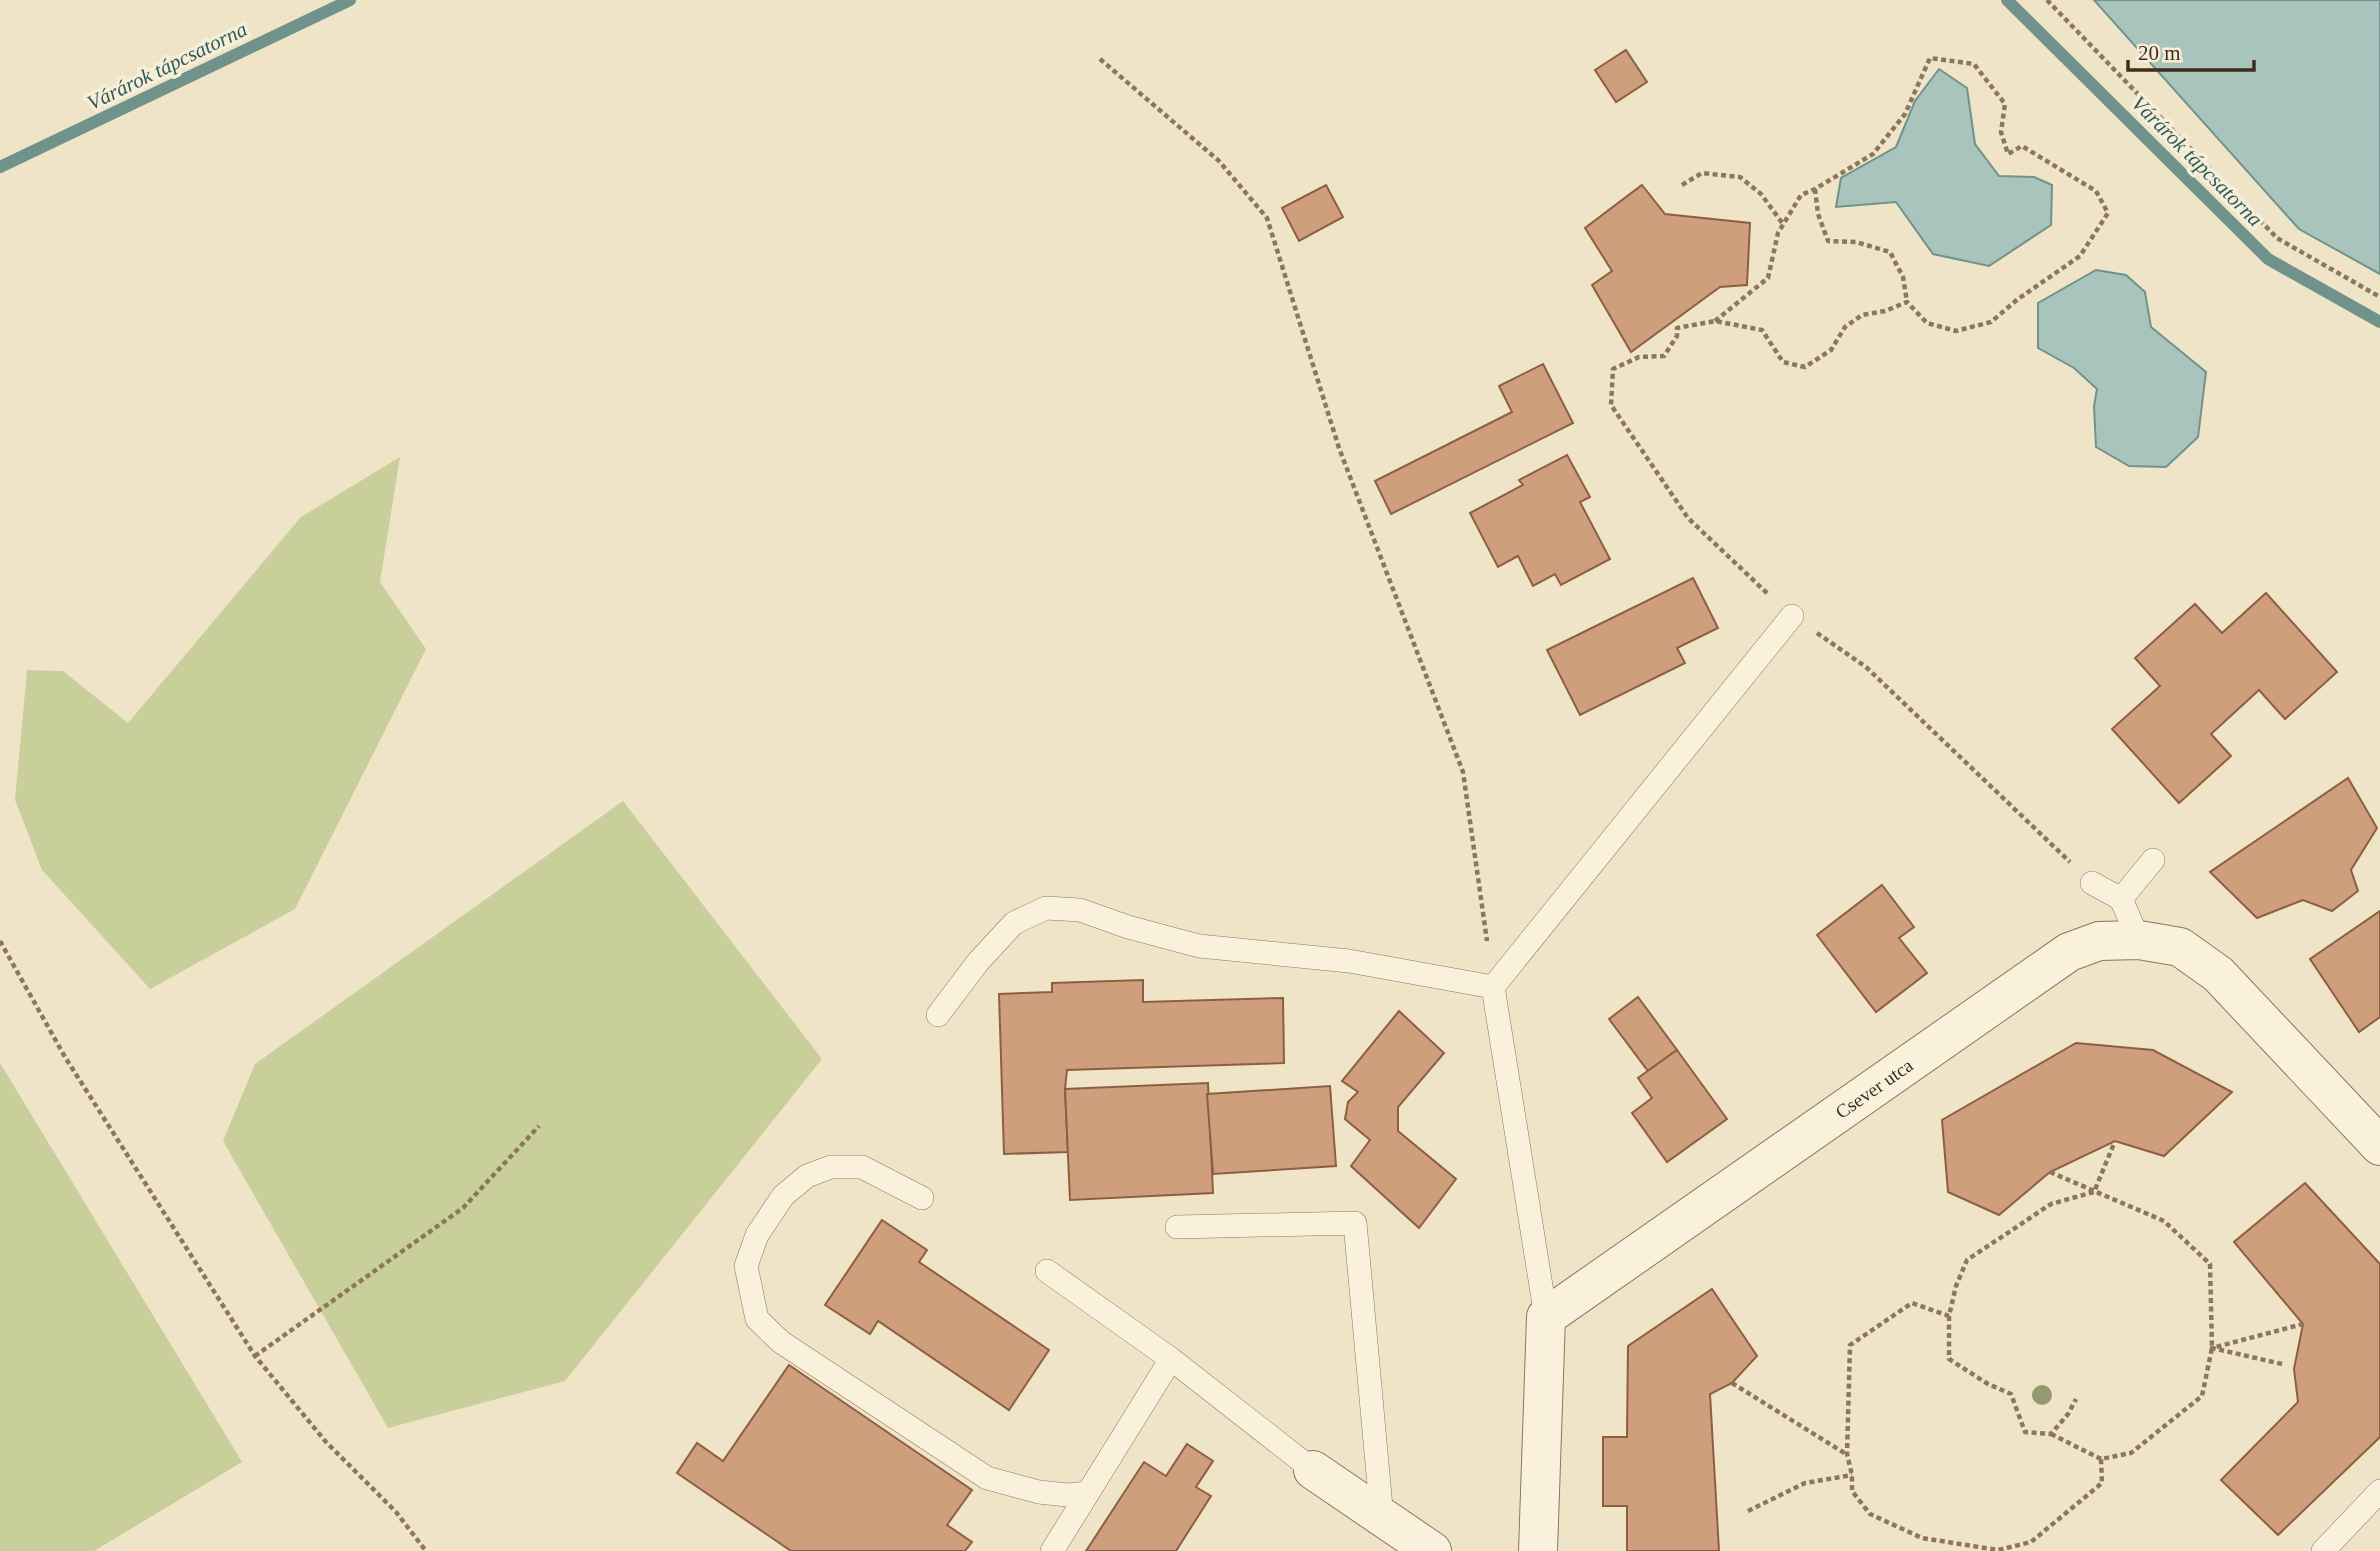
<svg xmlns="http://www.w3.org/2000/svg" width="2380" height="1551" font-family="'Times New Roman',serif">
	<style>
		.green { fill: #c9cf9b }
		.water { fill: #a9c4bc; stroke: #6f938a; stroke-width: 2 }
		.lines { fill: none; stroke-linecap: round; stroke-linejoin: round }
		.stream { stroke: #6f938a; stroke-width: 12 }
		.building { fill: #cf9f7d; stroke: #8d5f41; stroke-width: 2 }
		.lane-casing { stroke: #8d765c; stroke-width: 24 }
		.street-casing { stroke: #8d765c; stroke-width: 40 }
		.path { stroke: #8d765c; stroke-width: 4.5; stroke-dasharray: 5 3.5; stroke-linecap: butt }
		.lane { stroke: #faf1dc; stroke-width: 23 }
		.street { stroke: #faf1dc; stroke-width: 38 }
		.tree { fill: #96986f }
		.labels { text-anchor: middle; stroke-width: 7; stroke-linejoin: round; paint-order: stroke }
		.street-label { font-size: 19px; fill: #3d2e20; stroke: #f7eed8 }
		.water-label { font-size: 21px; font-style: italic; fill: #2f5d5a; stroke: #f7eed8 }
	</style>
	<rect width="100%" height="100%" fill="#f0e4c8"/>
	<!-- green -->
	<g class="green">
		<path d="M400 457 380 582 426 649 295 909 150 989 42 870 15 800 27 670 63 671 128 723 301 517Z"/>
		<path d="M623 801 822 1059 565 1381 388 1428 223 1141 255 1064Z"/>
		<path d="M0 1063 242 1462 94 1551H0Z"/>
	</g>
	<!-- water -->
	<g class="water">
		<path d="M2094 0H2380V274L2299 229Z"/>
		<path d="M1939 69 1967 88 1975 144 1999 176 2034 177 2052 185 2051 225 1989 266 1933 254 1896 202 1836 207 1841 178 1896 147 1915 101Z"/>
		<path d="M2096 270 2126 275 2145 292 2151 327 2206 372 2198 437 2166 467 2129 466 2096 447 2094 406 2097 389 2074 368 2038 348V303Z"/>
	</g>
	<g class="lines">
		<!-- stream -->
		<g class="stream">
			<path d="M2007 0 2268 259 2380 322"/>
			<path d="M0 167 350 0"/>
		</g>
	</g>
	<!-- building -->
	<g class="building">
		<path d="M1626 50 1647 82 1616 102 1595 70Z"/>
		<path d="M1326 185 1343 217 1299 241 1282 208Z"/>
		<path d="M1642 185 1665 214 1750 223 1747 285 1720 287 1631 352 1592 285 1612 271 1585 228Z"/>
		<path d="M1543 364 1573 423 1391 514 1375 481 1512 412 1499 386Z"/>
		<path d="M1567 455 1590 497 1580 502 1610 559 1561 585 1555 574 1533 586 1518 556 1498 567 1470 513 1523 485 1519 480Z"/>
		<path d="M1693 578 1718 628 1677 648 1685 663 1580 715 1547 650Z"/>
		<path d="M2266 593 2337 672 2285 719 2259 690 2211 734 2231 756 2179 803 2112 729 2160 686 2135 658 2195 604 2222 633Z"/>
		<path d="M2348 778 2377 828 2351 870 2358 891 2332 911 2303 900 2257 918 2210 872Z"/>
		<path d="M1882 885 1914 927 1899 938 1927 973 1876 1012 1817 935Z"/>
		<path d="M2380 911V1017L2359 1032 2310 959Z"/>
		<path d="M1143 980V1002L1283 998 1284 1063 1067 1070 1065 1089 1068 1152 1004 1154 999 994 1052 992V983Z"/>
		<path d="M1638 997 1677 1050 1648 1071 1609 1019Z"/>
		<path d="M1399 1011 1444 1053 1398 1107V1131L1456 1179 1419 1228 1351 1166 1370 1140 1345 1119 1348 1102 1358 1092 1342 1081Z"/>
		<path d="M2076 1043 2153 1050 2232 1092 2164 1156 2115 1141 2050 1172 1999 1215 1948 1192 1942 1120Z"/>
		<path d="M1677 1050 1727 1119 1667 1162 1632 1113 1652 1098 1638 1078Z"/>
		<path d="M1208 1083 1213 1193 1070 1200 1065 1089Z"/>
		<path d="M1330 1086 1336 1166 1213 1174 1207 1094Z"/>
		<path d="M2305 1183 2380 1264V1437L2278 1535 2221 1480 2298 1402 2294 1369 2303 1324 2234 1242Z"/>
		<path d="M882 1220 927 1250 919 1262 1049 1350 1009 1410 878 1321 870 1334 825 1305Z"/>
		<path d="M1712 1289 1757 1356 1732 1383 1710 1394 1719 1551H1627V1506H1603V1437H1627L1628 1346Z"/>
		<path d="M789 1365 972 1490 947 1525 972 1542 965 1551H791L677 1473 697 1443 723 1461Z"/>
		<path d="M1187 1444 1213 1461 1196 1487 1211 1496 1176 1551H1086L1144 1462 1166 1476Z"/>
	</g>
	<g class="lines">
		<!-- lane casing -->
		<g class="lane-casing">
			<g id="lane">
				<path d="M2092 883 2121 899 2139 940"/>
				<path d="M2121 899 2153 860"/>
				<path d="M938 1015 978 962 1014 923 1046 908 1080 910 1128 927 1199 946 1349 961 1493 987"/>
				<path d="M922 1198 862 1167H831L807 1176 783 1196 757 1235 746 1266 757 1319 781 1342 987 1478 1039 1492 1067 1495 1088 1493"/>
				<path d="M1177 1227 1355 1223 1382 1518"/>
				<path d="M1047 1271 1171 1359 1313 1470"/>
				<path d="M1546 1317 1493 987 1792 616"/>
				<path d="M1052 1551 1171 1359"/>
				<path d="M2323 1551 2380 1491"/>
			</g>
		</g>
		<!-- street casing -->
		<g class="street-casing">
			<g id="street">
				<path d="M1313 1470 1432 1551"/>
				<path id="s1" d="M1538 1551 1546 1317 2069 952 2099 941 2139 940 2180 947 2218 974 2380 1146"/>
			</g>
		</g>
		<!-- path -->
		<g class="path">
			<path d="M2047 0 2277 238 2380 297"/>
			<path d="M1100 59 1219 161 1267 218 1339 448 1463 772 1487 941"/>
			<path d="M1682 185 1702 173 1740 177 1761 194 1783 224"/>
			<path d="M1815 189 1818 214 1828 241 1856 242 1890 252 1903 277 1907 302"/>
			<path d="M1715 321 1768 278 1778 233 1801 195 1815 189 1873 154 1905 114 1930 58 1974 64 2005 104 2001 132 2008 154 2022 146 2096 191 2108 213 2080 256 2018 299 1991 322 1956 331 1927 323 1907 302 1885 311 1862 315 1845 327 1831 350 1805 367 1783 362 1762 330 1715 321 1677 328V336L1664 356 1639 357 1613 369 1611 405 1688 518 1769 595"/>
			<path d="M1817 633 1866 667 2070 862"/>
			<path d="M0 941 65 1057 255 1356 326 1442 396 1512 426 1551"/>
			<path d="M2050 1172 2164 1221 2210 1264 2212 1348 2202 1396 2131 1453 2101 1459 2102 1483 2031 1542 1998 1550 1922 1538 1870 1514 1852 1491V1475L1847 1454 1850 1345 1912 1303 1949 1316 1956 1286 1967 1260 2051 1204 2094 1192 2115 1141"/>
			<path d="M1949 1316V1359L1988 1384 2011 1394 2025 1432 2051 1434 2068 1414 2076 1399"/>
			<path d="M255 1356 463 1208 539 1126"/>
			<path d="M2282 1364 2212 1348 2303 1324"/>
			<path d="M1732 1383 1846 1454"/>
			<path d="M2051 1434 2101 1459"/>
			<path d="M1748 1511 1805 1483 1852 1475"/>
		</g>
		<!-- lane -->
		<use href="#lane" class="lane"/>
		<!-- street -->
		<use href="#street" class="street"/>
	</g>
	<!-- trees -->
	<circle class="tree" cx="2042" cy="1395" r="10"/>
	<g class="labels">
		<!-- street labels -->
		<g class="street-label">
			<text dy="7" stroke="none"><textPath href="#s1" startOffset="634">Csever utca</textPath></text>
		</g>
		<!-- water labels -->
		<g class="water-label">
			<text transform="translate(167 66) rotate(-26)" y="7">Várárok tápcsatorna</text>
			<text transform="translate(2197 161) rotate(45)" y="7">Várárok tápcsatorna</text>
		</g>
	</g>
	<!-- scale -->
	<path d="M2128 60v10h126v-10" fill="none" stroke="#3d2e20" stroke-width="3.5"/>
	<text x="2138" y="60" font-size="21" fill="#3d2e20" stroke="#f7eed8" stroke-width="5" paint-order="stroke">20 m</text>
</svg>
